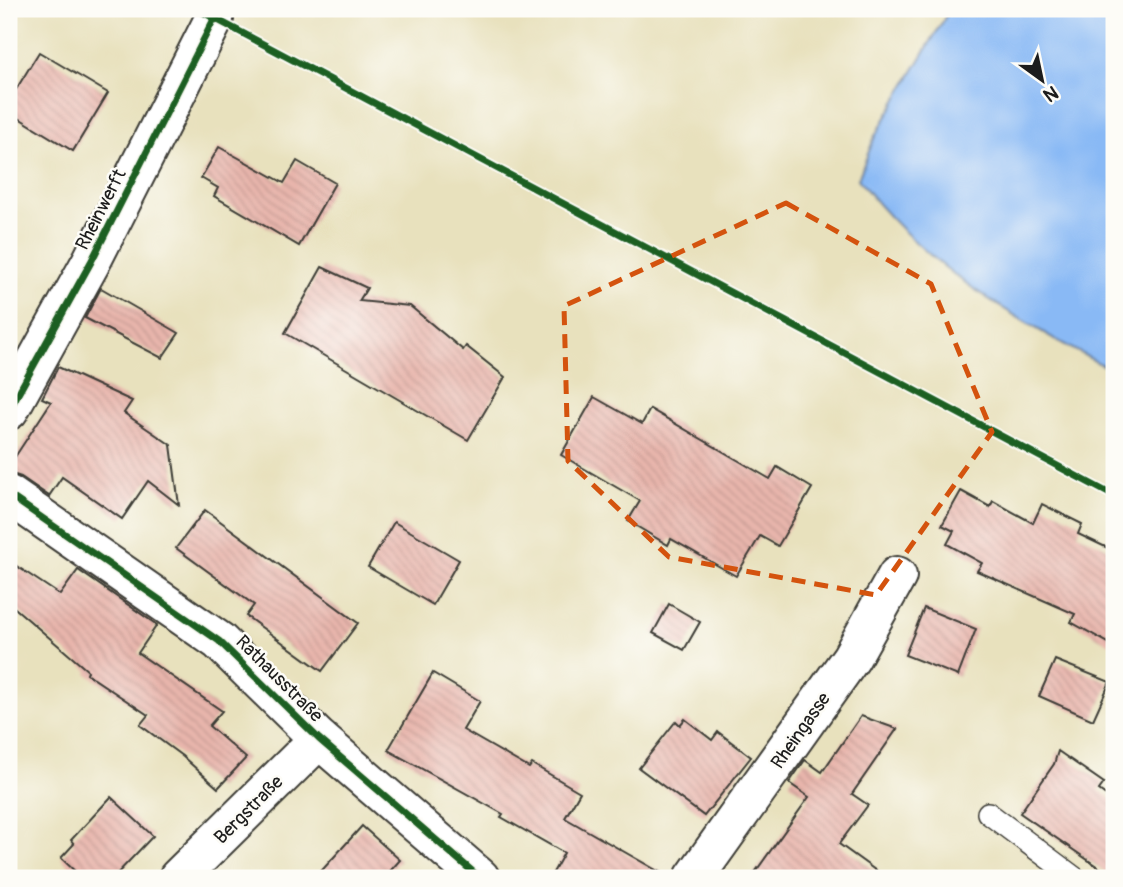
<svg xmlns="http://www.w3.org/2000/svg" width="1123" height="887" font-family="Pangolin,sans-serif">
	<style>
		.water { fill: #89b9f5; stroke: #526a88; stroke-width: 2 }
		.building { fill: url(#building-back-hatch) }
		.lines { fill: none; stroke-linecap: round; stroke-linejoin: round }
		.lane-casing { stroke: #3b3a34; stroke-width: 24 }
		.street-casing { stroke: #3b3a34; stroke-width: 42 }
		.lane { stroke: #fff; stroke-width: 21 }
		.street { stroke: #fff; stroke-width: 38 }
		.cycleway-casing { stroke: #fdfcf7; stroke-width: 11 }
		.cycleway { stroke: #1b5e20; stroke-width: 7 }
		.marked { fill: none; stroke: #d4530e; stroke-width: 5; stroke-dasharray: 14 9; stroke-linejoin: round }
		.labels { text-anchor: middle; stroke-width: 5; stroke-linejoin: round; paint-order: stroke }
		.street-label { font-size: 19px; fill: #1c1c1c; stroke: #fdfcf7 }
	</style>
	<defs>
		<pattern id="building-back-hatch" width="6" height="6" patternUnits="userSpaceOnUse" patternTransform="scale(1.75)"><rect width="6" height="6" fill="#e8b5ac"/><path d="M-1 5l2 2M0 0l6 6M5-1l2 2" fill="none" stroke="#c69b93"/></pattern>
	</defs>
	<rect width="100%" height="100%" fill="#fdfcf7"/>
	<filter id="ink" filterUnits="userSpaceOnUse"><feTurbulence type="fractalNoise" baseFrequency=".0143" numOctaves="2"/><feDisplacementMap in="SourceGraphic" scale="14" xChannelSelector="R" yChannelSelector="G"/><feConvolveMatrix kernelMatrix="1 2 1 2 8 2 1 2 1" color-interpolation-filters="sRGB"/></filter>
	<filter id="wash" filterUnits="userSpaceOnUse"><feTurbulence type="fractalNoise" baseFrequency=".00686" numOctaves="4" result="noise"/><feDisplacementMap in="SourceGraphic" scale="28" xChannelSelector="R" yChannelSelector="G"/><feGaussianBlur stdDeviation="1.57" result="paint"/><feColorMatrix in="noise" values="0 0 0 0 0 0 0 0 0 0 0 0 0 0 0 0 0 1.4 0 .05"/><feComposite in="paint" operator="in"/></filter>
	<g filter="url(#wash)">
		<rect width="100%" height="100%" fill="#e8e1bd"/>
		<!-- water -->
		<path class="water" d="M950 9H1114V371C1016 320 925 268 858 179L875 136Z"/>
		<g id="blocks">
			<!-- building -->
			<g class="building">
				<path d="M39 52 108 93 73 151 9 112V101Z"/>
				<path d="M219 147 284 183 297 161 335 183 299 246 214 196 218 188 201 178Z"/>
				<path d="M322 267 367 288 359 301 410 306 463 350 466 346 505 377 468 440 285 333Z"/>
				<path d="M101 288 179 333 162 358 85 318Z"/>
				<path d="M58 367 132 401 124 413 171 445 179 505 148 481 122 519 62 477 49 496 21 477 9 473V466L51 402 42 398Z"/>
				<path d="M594 397 642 424 650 409 770 479 777 467 812 488 778 546 760 536 736 576 671 539 668 545 628 521 640 501 561 455Z"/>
				<path d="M961 491 990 507 993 501 1033 523 1042 504 1082 524 1078 534 1114 551V646L1071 622 1075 614 977 571 982 563 947 544 954 531 942 525Z"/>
				<path d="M205 510 358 623 322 671 246 616 254 605 176 548Z"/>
				<path d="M394 522 459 560 433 605 368 567Z"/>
				<path d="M9 561 60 595 78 570 157 625 138 653 222 711 209 726 246 758 218 788 182 756 140 725 148 715 87 674 88 671 9 603Z"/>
				<path d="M669 604 700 622 684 650 653 633Z"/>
				<path d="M924 608 976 629 958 676 905 655Z"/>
				<path d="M1055 660 1110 682 1093 720 1039 696Z"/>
				<path d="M433 673 480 701 463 730 529 768 532 764 580 792 565 818 670 878H550L564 853 501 817 503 814 388 750Z"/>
				<path d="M861 716 897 729 852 794 868 805 839 844 886 878H751L809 797 789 783 805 760 822 772Z"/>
				<path d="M685 719 712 740 718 732 751 757 704 816 639 768 676 721 680 725Z"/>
				<path d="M1058 751 1104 783 1099 790 1114 801V878L1020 813 1054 764Z"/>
				<path d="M111 797 153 836 113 878H82L61 858 74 844 71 840Z"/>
				<path d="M362 826 400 860 384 878H315Z"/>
			</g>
		</g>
	</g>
	<g filter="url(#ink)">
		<use href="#blocks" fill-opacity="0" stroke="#3b3a34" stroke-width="2"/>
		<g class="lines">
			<!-- lane casing -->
			<g class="lane-casing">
				<path id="lane" d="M988 813 1075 878"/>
			</g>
			<!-- street casing -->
			<g class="street-casing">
				<g id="street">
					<path d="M9 410 91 262 214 19"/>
					<path d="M9 495 219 641 319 739 480 878"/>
					<path d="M178 878 319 739"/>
					<path d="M694 878 851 658 897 576"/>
				</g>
			</g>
			<!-- lane -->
			<use href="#lane" class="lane"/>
			<!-- street -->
			<use href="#street" class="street"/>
			<!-- cycleway casing -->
			<g class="cycleway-casing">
				<g id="cycleway">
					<path d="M197 9 1114 496"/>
					<path d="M9 410 91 262 214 19"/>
					<path d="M9 495 219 641 319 739 480 878"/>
				</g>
			</g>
			<!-- cycleway -->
			<use href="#cycleway" class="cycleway"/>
		</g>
	</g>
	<!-- marked area -->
	<path class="marked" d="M786 203 931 284 992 432 876 595 669 557 568 461 564 306Z"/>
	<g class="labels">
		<!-- street labels -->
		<g class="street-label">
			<text transform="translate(100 209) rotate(-63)" y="7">Rheinwerft</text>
			<text transform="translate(280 678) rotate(45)" y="7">Rathausstraße</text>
			<text transform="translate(800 730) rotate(-55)" y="7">Rheingasse</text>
			<text transform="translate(248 809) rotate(-45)" y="7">Bergstraße</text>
		</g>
	</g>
	<!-- margin -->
	<rect width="1123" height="887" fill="none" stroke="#fdfcf7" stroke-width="35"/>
	<!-- north arrow -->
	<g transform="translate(1042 80) rotate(147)" stroke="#fdfcf7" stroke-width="5" paint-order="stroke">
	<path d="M0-5L12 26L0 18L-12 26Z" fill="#1c1c1c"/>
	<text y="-10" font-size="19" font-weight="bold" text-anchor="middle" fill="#1c1c1c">N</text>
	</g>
</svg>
